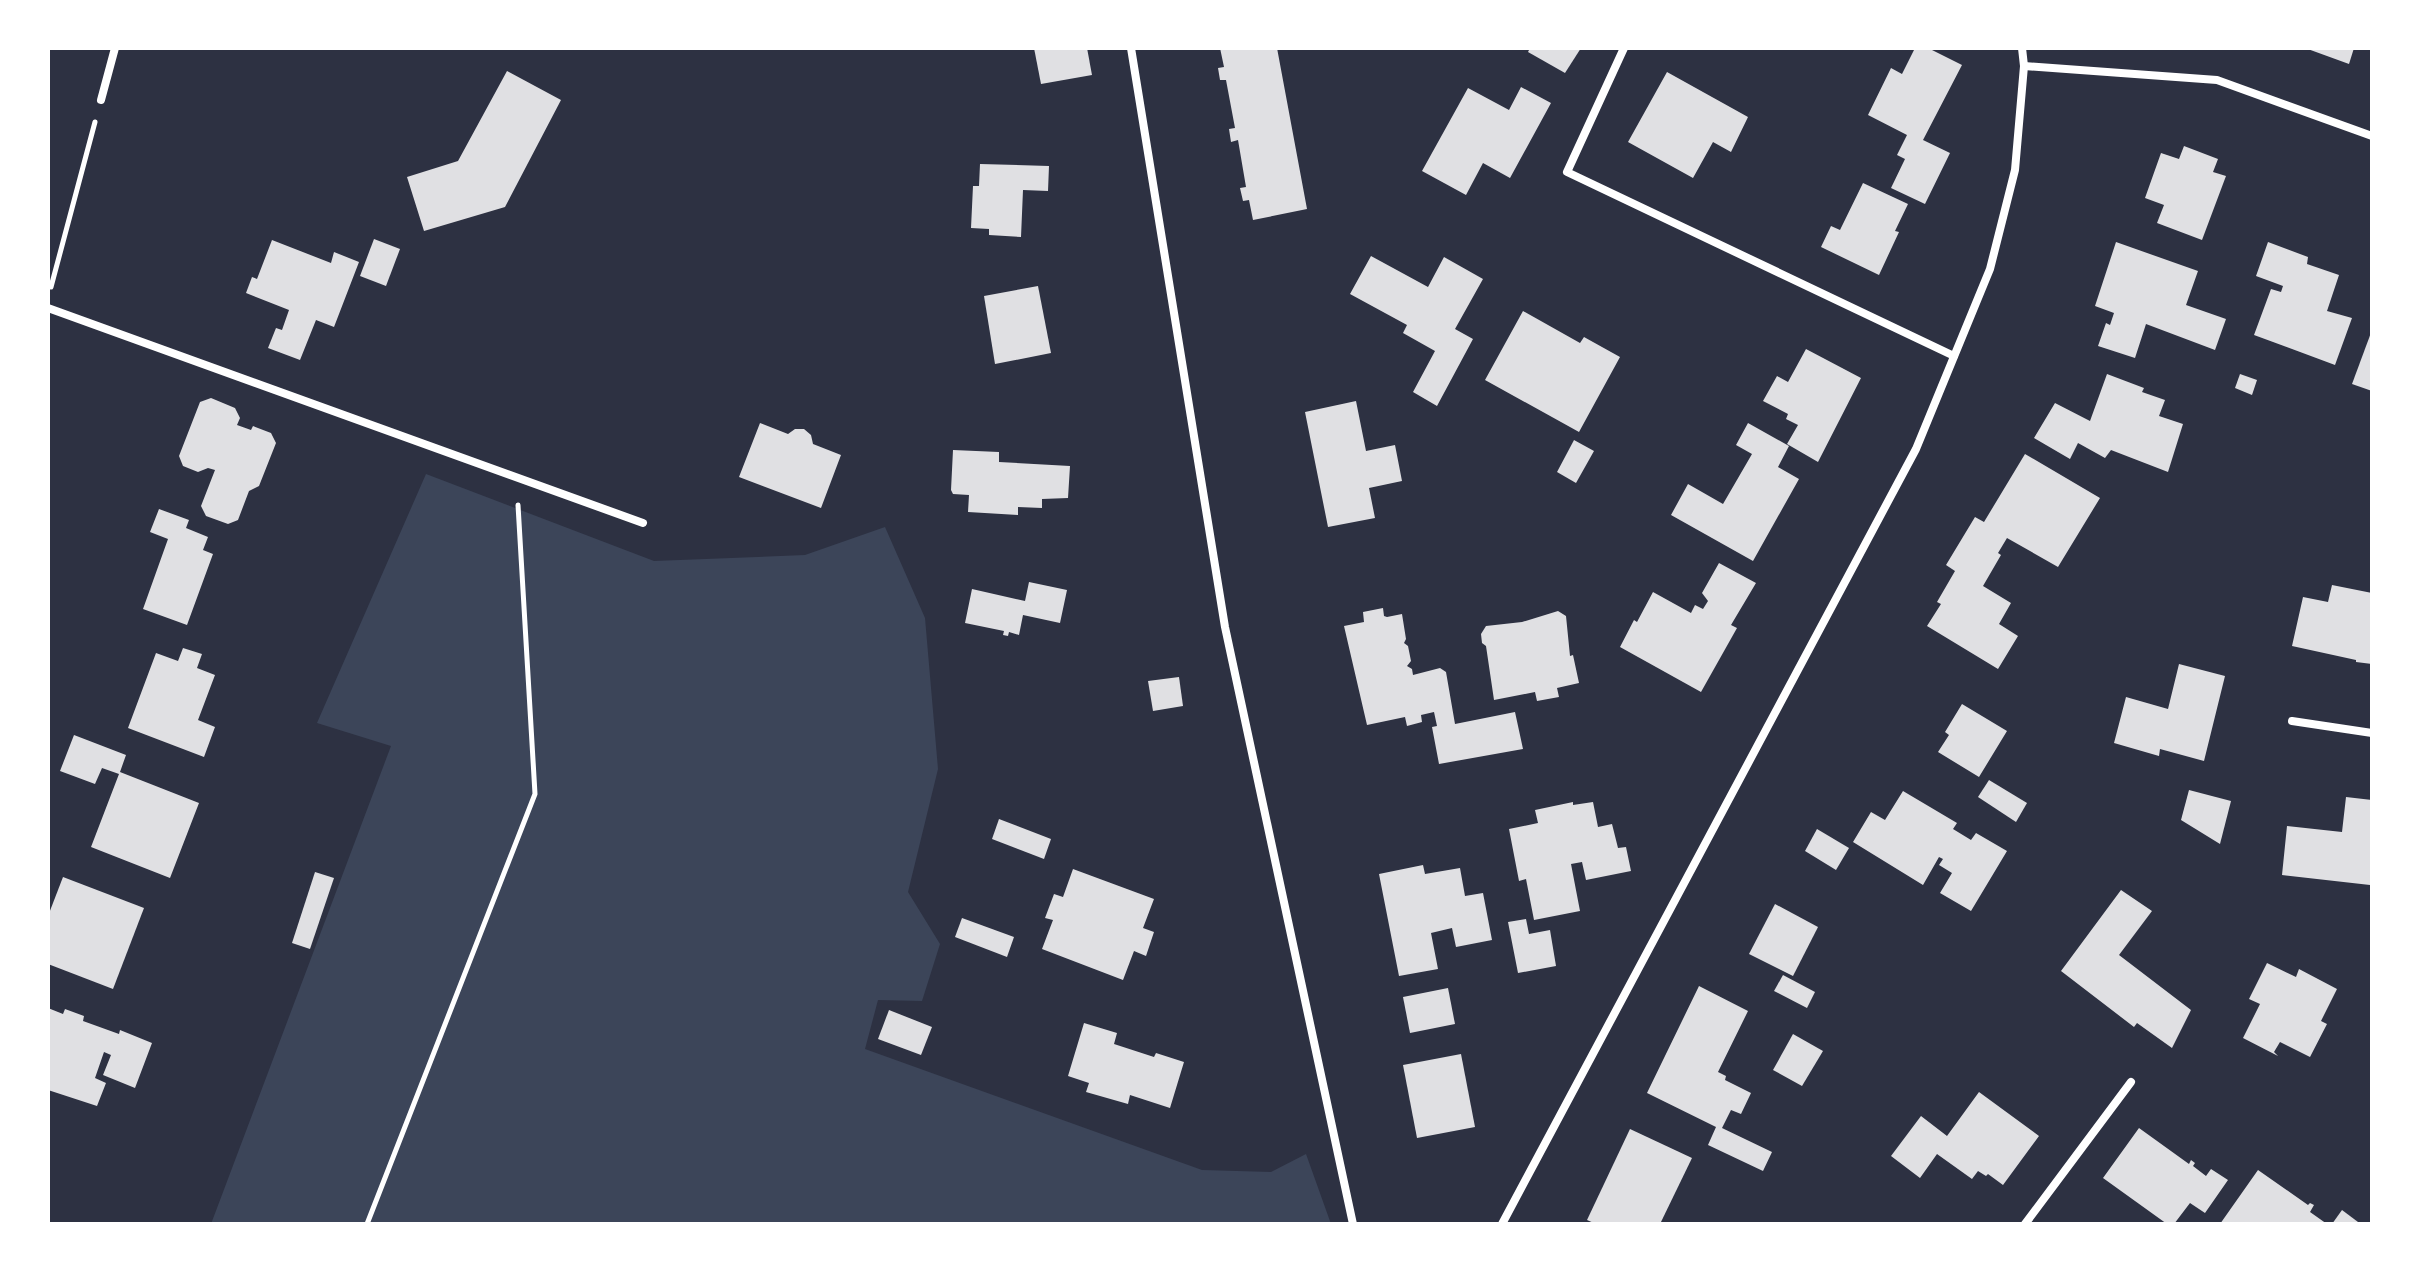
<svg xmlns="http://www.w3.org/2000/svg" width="2420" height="1272" font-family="'Alegreya Sans',sans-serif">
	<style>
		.green { fill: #3c4559 }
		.building { fill: #e0e0e3 }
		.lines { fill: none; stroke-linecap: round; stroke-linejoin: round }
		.path { stroke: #fff; stroke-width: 5 }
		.minor { stroke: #fff; stroke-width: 8 }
	</style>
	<rect width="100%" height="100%" fill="#2d3142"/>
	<!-- green -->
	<path class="green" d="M426 474 654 561 805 555 885 527 925 618 938 769 908 892 940 944 922 1001 878 1000 865 1049 1202 1170 1271 1172 1306 1154 1331 1224H211L391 746 317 723Z"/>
	<!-- building -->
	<g class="building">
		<path d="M1034 48H1087L1092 75 1041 84Z"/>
		<path d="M1220 48H1277L1307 209 1253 220 1249 200 1243 201 1240 188 1246 187 1238 140 1231 142 1229 129 1235 128 1226 80H1220L1218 68 1224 67Z"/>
		<path d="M1530 48H1581L1565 73 1528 52Z"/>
		<path d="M1915 48H1928L1962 65 1923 140 1950 153 1925 204 1891 188 1905 159 1897 155 1907 135 1868 115 1891 68 1902 74Z"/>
		<path d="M2305 48H2354L2349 64Z"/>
		<path d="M507 71 561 100 505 207 424 231 407 177 458 161Z"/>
		<path d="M1667 72 1748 117 1731 152 1713 142 1693 178 1628 142Z"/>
		<path d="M1521 87 1551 103 1510 178 1483 163 1466 195 1422 171 1468 88 1509 110Z"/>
		<path d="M2184 146 2218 159 2213 172 2226 176 2202 240 2157 223 2164 205 2145 198 2161 153 2179 159Z"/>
		<path d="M980 164 1049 166 1048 191 1023 190 1021 237 989 235V229L971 228 973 186H979Z"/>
		<path d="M1863 183 1908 204 1895 231 1899 232 1879 275 1821 247 1831 226 1840 230Z"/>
		<path d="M374 239 400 249 386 286 360 276Z"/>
		<path d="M272 240 331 263 334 252 359 262 334 327 316 320 300 360 268 348 276 328 282 330 289 310 246 293 252 277 257 279Z"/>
		<path d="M2116 242 2198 271 2186 305 2226 319 2215 350 2146 324 2135 358 2098 346 2106 323 2110 325 2114 313 2095 306Z"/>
		<path d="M2268 242 2308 257 2307 264 2339 275 2327 311 2352 318 2335 365 2254 335 2271 289 2281 292 2283 286 2256 276Z"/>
		<path d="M1371 256 1428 287 1444 257 1483 279 1455 329 1473 339 1437 406 1413 392 1435 351 1403 333 1407 325 1350 294Z"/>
		<path d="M1038 286 1051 353 995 364 984 296Z"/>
		<path d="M1523 311 1580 343 1584 337 1620 357 1579 432 1485 380Z"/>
		<path d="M2372 330V391L2352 384Z"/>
		<path d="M1806 349 1861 378 1818 462 1787 444 1798 425 1786 419 1788 414 1763 401 1777 376 1788 382Z"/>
		<path d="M2107 374 2144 388 2142 392 2165 400 2159 416 2183 424 2168 472 2111 450 2105 458 2078 443 2070 459 2034 438 2055 403 2090 421Z"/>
		<path d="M2240 374 2257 380 2252 395 2235 388Z"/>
		<path d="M211 398 235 408 240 418 237 425 251 430 253 426 271 433 276 443 259 486 249 491 238 520 228 524 206 516 201 506 215 470 208 468 198 472 183 466 179 456 200 402Z"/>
		<path d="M1356 401 1366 451 1395 445 1402 481 1369 488 1375 518 1328 527 1305 412Z"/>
		<path d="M760 423 788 434 795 429H804L811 435 813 444 841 455 821 508 739 477Z"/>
		<path d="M1748 423 1789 446 1778 467 1799 479 1753 561 1671 515 1688 484 1723 504 1752 454 1736 445Z"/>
		<path d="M1574 440 1594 451 1576 483 1557 472Z"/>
		<path d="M953 450 999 452V462L1070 466 1068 498 1042 499V508L1018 507V515L968 512 969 495 953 494 951 490Z"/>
		<path d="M2025 454 2100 498 2058 567 2007 538 1998 553 2001 555 1983 586 2011 603 1999 624 2018 636 1998 669 1927 626 1941 604 1937 602 1955 571 1946 565 1975 517 1984 522Z"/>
		<path d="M159 509 189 520 186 528 208 537 203 550 213 554 187 625 143 609 168 539 150 532Z"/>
		<path d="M1719 563 1756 583 1731 625 1737 628 1701 692 1620 647 1634 620 1637 622 1653 592 1691 613 1695 605 1703 609 1708 601 1702 593Z"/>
		<path d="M1029 582 1067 590 1060 623 1023 615 1019 635 1009 632 1008 636 1003 635 1004 631 965 623 972 589 1025 601Z"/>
		<path d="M2332 585 2372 593V664L2356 662V660L2292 646 2303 597 2328 602Z"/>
		<path d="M1383 608 1384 616 1387 617 1402 614 1406 639 1404 643 1408 646 1411 661 1407 666 1412 669 1413 675 1440 668 1446 672 1455 724 1515 712 1523 749 1439 764 1432 727 1437 726 1434 712 1421 715 1422 722 1407 726 1405 717 1367 725 1344 626 1364 622 1363 612Z"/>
		<path d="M1558 611 1566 616 1570 656 1573 655 1579 683 1557 688 1559 697 1537 701 1535 692 1494 700 1486 646 1482 643 1481 634 1486 626 1522 622Z"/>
		<path d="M183 648 202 654 197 668 215 675 198 720 215 727 204 757 128 728 156 653 178 661Z"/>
		<path d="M2179 664 2225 676 2204 761 2160 749 2159 756 2114 743 2126 697 2168 709Z"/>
		<path d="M1179 677 1183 706 1153 711 1148 681Z"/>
		<path d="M1962 704 2007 731 1979 777 1938 752 1949 735 1945 732Z"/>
		<path d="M74 735 126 755 120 772 199 803 170 878 91 847 119 774 102 768 95 784 60 771Z"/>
		<path d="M1989 780 2027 803 2016 822 1978 797Z"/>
		<path d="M2189 790 2231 801 2220 844 2181 820Z"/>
		<path d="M1903 791 1957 823 1953 829 1971 840 1976 833 2007 851 1971 911 1940 893 1952 873 1939 865 1943 859 1939 857 1923 885 1853 842 1871 812 1885 820Z"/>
		<path d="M2346 797 2372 800 2370 885 2282 875 2287 826 2342 832Z"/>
		<path d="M1573 802V805L1593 802 1598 827 1612 824 1618 848 1626 847 1631 871 1586 880 1582 862 1571 864 1580 911 1534 920 1526 879 1519 881 1509 829 1538 823 1535 810Z"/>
		<path d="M999 819 1051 839 1044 859 992 839Z"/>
		<path d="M1817 829 1849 848 1836 870 1805 851Z"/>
		<path d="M1423 865 1425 874 1460 868 1465 896 1483 893 1492 940 1456 947 1452 928 1431 933 1438 969 1399 976 1379 874Z"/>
		<path d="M1073 869 1154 899 1143 928 1154 932 1146 956 1134 951 1123 980 1042 949 1053 920 1045 918 1054 894 1063 897Z"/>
		<path d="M315 872 334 878 310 949 292 943Z"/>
		<path d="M63 877 144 908 113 989 48 964V916Z"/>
		<path d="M2121 890 2152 911 2119 955 2191 1010 2172 1048 2137 1023 2134 1027 2061 971Z"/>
		<path d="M1775 904 1818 927 1793 976 1749 954Z"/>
		<path d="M962 918 1014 937 1007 957 955 937Z"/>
		<path d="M1526 919 1529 934 1550 930 1556 966 1518 973 1508 922Z"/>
		<path d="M2267 963 2296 977 2299 969 2337 989 2321 1021 2327 1024 2310 1057 2280 1042 2274 1052 2278 1056 2243 1038 2260 1004 2249 999Z"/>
		<path d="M1783 975 1815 992 1807 1008 1774 991Z"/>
		<path d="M1699 986 1748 1011 1718 1072 1726 1076 1725 1080 1751 1093 1741 1114 1731 1110 1722 1128 1772 1152 1763 1171 1708 1145 1716 1127 1647 1093Z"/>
		<path d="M1448 988 1455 1024 1410 1033 1403 997Z"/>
		<path d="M48 1008 63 1014 65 1009 84 1016 83 1021 119 1034 120 1030 152 1043 135 1088 103 1075 111 1055 104 1052 95 1078 106 1083 97 1106 48 1090Z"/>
		<path d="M889 1010 932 1027 921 1055 878 1039Z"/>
		<path d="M1084 1023 1117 1033 1114 1044 1154 1057 1156 1053 1184 1062 1170 1108 1130 1095 1128 1104 1086 1092 1089 1083 1068 1076Z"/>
		<path d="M1793 1034 1823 1051 1802 1086 1773 1070Z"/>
		<path d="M1461 1054 1475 1127 1417 1138 1403 1065Z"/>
		<path d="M1979 1092 2039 1136 2003 1185 1988 1174 1986 1176 1978 1171 1972 1179 1937 1154 1920 1178 1891 1156 1921 1116 1947 1136Z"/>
		<path d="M2139 1128 2189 1164 2191 1160 2195 1163 2193 1166 2206 1176 2211 1169 2228 1180 2205 1213 2190 1203 2174 1224H2167L2103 1178Z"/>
		<path d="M1630 1129 1692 1158 1660 1224H1596L1587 1220Z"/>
		<path d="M2258 1170 2308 1205 2310 1203 2314 1205 2310 1212 2327 1224H2220Z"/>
		<path d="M2342 1210 2358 1222 2357 1224H2332Z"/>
	</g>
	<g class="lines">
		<!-- path -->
		<g class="path">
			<path d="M51 287 95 122"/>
			<path d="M367 1224 535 794 518 505"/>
		</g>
		<!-- minor -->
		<g class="minor">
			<path d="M1131 48 1225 627 1353 1224"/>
			<path d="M1624 48 1567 172 1954 356"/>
			<path d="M2024 66 2217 80 2372 136"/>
			<path d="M101 100 115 48"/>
			<path d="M48 308 643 523"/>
			<path d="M2292 721 2372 733"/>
			<path d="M1502 1224 1916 449 1990 269 2015 170 2024 66 2022 48"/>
			<path d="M2025 1224 2131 1082"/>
		</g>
	</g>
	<!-- border -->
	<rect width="2420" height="1272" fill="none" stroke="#ffffff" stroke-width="100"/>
</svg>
